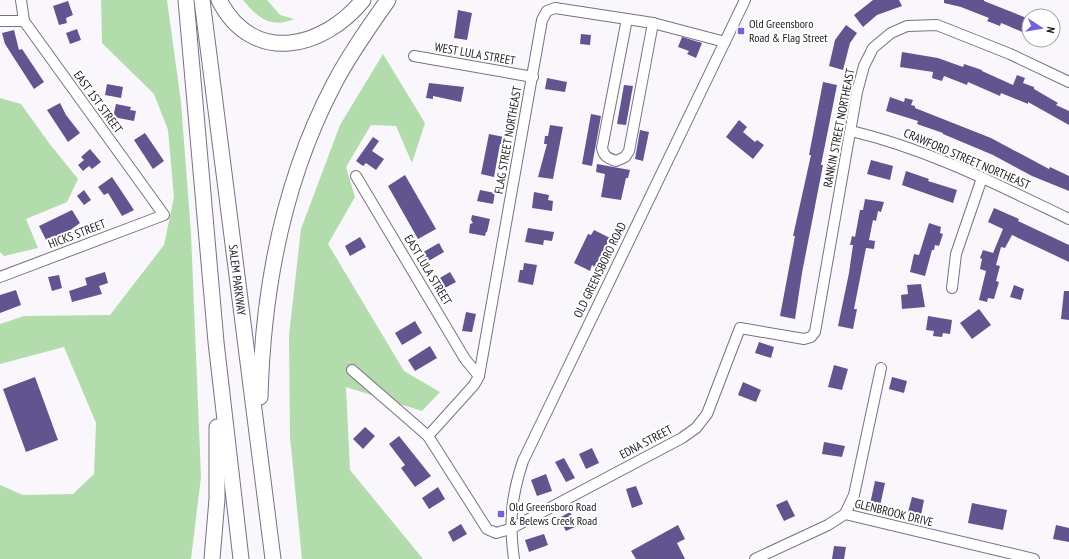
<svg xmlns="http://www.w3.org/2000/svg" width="1069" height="559" font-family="'PT Sans Narrow',sans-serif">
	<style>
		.green { fill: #b3dcad }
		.building { fill: #62548e }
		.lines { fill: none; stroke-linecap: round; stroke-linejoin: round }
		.minor-casing { stroke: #7b6f85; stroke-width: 12 }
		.highway-casing { stroke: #7b6f85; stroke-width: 17 }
		.minor { stroke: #fff; stroke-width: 10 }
		.highway { stroke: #fff; stroke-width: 15 }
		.poi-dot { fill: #7460db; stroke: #fff; stroke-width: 1.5 }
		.labels { text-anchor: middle; stroke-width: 4; stroke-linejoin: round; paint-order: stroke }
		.poi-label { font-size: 12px; fill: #1e1921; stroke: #fff; text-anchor: start }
		.street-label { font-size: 12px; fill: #1e1921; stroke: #fff }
	</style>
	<rect width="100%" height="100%" fill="#faf7fc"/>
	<!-- green -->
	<g class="green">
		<path d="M101 0H167L181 102 191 233 201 477 191 559H0V485L23 495 73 494 94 474 96 423 64 347 0 364V324L24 316 110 315 164 245 174 197 168 130 154 94 102 43Z"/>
		<path d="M243 0H267L280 15 294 19C270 29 257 17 243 0Z"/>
		<path d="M383 54 425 123 412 163 396 126 371 125 346 167 355 197 328 244 404 371 440 392 422 411 346 387 350 470 423 559H302L290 437 289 335 301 229 340 125Z"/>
		<path d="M0 98 21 104 49 143 78 179 67 202 26 219 38 248 4 256 0 252Z"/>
	</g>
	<!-- building -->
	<g class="building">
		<path d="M873 0H899L902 6 877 15 863 27 854 15Z"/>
		<path d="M944 0H984V1L1029 19V35L1006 25 1001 23 1000 26 987 21 989 18 961 7 944 3Z"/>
		<path d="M68 1 73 15 66 18 67 23 59 25 53 6Z"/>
		<path d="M458 10 472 13 467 40 454 38Z"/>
		<path d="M846 25 857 33 850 43 843 70 829 66 835 40Z"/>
		<path d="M77 29 81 40 70 44 66 33Z"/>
		<path d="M14 30 19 50 22 49 44 82 34 89 5 44 2 33Z"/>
		<path d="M581 34 591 35 590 45 580 44Z"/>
		<path d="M682 37 702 43 696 58 687 54 689 51 678 47Z"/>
		<path d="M902 52 938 58 963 67 964 64 982 70V71L1013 85 1017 75 1025 78 1023 83 1034 87V89L1058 103 1056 105 1069 111V125L1028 102V104L1001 93 1000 96 968 82 967 85 944 76 942 81 932 78 933 72 900 67Z"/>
		<path d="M547 78 567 82 565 92 545 89Z"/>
		<path d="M823 82 837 85 821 165H823L802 273 795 319 780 316 795 236H793L811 155H809Z"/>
		<path d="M429 83 464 87 461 102 433 96V99L426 98Z"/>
		<path d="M107 84 123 87 121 98 105 95Z"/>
		<path d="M624 85 633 86 626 125 617 124Z"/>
		<path d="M890 97 904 102 905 98 913 100 911 105 915 106V108L991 138 1049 169 1050 167 1069 176V191L1032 176 993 155 943 134V133L917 124 918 121 886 111Z"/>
		<path d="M60 103 66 115 80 133 68 142 47 110Z"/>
		<path d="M116 104 131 107 130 110 136 111 134 121 113 117Z"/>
		<path d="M591 114 601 116 592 166 582 164Z"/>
		<path d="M739 120 747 127 743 132 755 142 757 140 764 145 753 159 726 137Z"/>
		<path d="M550 125 563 127 553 179 538 177 547 144H544L545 136H548Z"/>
		<path d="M640 130 649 132 643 161 635 159Z"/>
		<path d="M145 133 164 161 153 169 134 140Z"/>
		<path d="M489 134 504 137 502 144H500L494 177 481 174Z"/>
		<path d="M373 137 379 141 372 151 384 159 376 170 366 163 363 166 356 161Z"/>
		<path d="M90 149 101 162 92 169 89 166 83 171 78 165 84 160 81 157Z"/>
		<path d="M871 160 893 166 890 180 867 174Z"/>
		<path d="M597 164 630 170 628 178H626L621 200 601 197 605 174 596 172Z"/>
		<path d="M906 171 929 179 928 181 957 190 953 203 902 185Z"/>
		<path d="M405 175 436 229 418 239 388 186Z"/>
		<path d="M112 177 134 210 122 216 108 193 104 195 98 187Z"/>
		<path d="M84 190 91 200 84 205 77 196Z"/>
		<path d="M480 190 495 193 493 204 477 201Z"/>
		<path d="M534 192 549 195 548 200 553 201 552 211 532 208Z"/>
		<path d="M865 199 884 202 881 212 878 211 876 221 873 220 869 240 875 241 874 249 866 248 854 309H857L853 329 838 326 849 273 853 245H850L852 236 855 237 860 210H863Z"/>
		<path d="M994 208 1019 219 1018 221 1069 245V262L1012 235 1005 248 1001 247 996 265 1000 266 996 281 999 282 994 299 988 298 987 302 979 300 986 271 980 269 982 259 980 258 983 250 993 253 1003 229 988 222Z"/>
		<path d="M72 210 80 223 62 236 47 242 39 226Z"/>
		<path d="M472 215 490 219 487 232H486L485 236 469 233 470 224 473 223 471 220Z"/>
		<path d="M929 223 941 227 940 233 943 234 939 246 935 245 934 250H932L925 276 910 272 914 254 919 255Z"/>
		<path d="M528 228 554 232 552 241 544 240 543 245 525 242Z"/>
		<path d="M594 230 610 238 595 267 592 265 590 271 574 263 588 234 591 235Z"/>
		<path d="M360 237 366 247 350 256 345 246Z"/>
		<path d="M439 243 444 252 425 263 420 254Z"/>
		<path d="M524 263 537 265 533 285 518 282 520 270H523Z"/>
		<path d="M105 272 108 283 99 286 102 294 72 302 69 291 87 285 85 278Z"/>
		<path d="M450 272 456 282 443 289 438 279Z"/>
		<path d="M59 275 62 288 52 291 48 277Z"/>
		<path d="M921 284 925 307 902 309 901 295 908 294 907 285Z"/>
		<path d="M1014 285 1024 289 1021 300 1010 297Z"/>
		<path d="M16 290 21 305 0 313V295Z"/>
		<path d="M1064 291H1069V320L1061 319Z"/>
		<path d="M979 309 991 325 972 339 960 323Z"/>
		<path d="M466 312 476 314 472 332 462 331Z"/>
		<path d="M928 316 952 320 950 334 943 333 942 337 933 336 934 331 926 330Z"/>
		<path d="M415 321 422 333 402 345 395 333Z"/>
		<path d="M759 342 774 347 771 358 755 353Z"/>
		<path d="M430 346 437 358 415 371 408 360Z"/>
		<path d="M834 365 848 369 842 390 828 387Z"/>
		<path d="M35 377 58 440 26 452 3 389Z"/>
		<path d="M892 377 907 381 904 393 889 389Z"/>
		<path d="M743 382 761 390 756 402 738 395Z"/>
		<path d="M365 427 375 436 363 449 353 439Z"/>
		<path d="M399 436 431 476 415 487 401 468 405 465 389 444Z"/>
		<path d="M824 442 845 446 842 457 822 454Z"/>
		<path d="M592 448 599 463 586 469 579 454Z"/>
		<path d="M564 458 575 478 566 482 555 462Z"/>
		<path d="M546 474 552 491 537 496 531 480Z"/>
		<path d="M875 481 885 483 880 506 870 504Z"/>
		<path d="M636 486 643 504 632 508 626 489Z"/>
		<path d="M438 487 445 499 429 509 422 498Z"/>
		<path d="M912 497 924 500 921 515 908 512Z"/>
		<path d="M787 500 795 516 784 521 776 505Z"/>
		<path d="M972 503 1007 510 1003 530 968 523Z"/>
		<path d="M570 512 577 526 566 531 559 518Z"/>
		<path d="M461 524 467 534 453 542 448 532Z"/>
		<path d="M678 525 685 539 677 543 685 559H636L631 551Z"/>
		<path d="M1056 525 1069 528V542L1053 539Z"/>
		<path d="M544 534 548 545 529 552 525 540Z"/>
		<path d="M834 546 846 547 844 559H832Z"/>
	</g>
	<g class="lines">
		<!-- minor casing -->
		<g class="minor-casing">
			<g id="minor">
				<path d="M627 19 602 148C604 157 608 158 616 161L625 157 629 151 653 23"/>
				<path d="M0 21H24"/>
				<path d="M414 56 533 77"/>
				<path d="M851 131C928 149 998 185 1069 219"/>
				<path d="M356 176 465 359 479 376"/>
				<path d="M0 277 164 215 24 21 21 0"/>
				<path d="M952 288 956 254 982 178"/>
				<path d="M352 370 428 436 487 529 496 533 510 529 682 438 696 428 707 414 740 328 804 339 811 337 815 332 857 92 864 66 873 48 891 33 907 26 937 25 1010 54 1069 82"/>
				<path d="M428 436 474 385 479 376 542 20 547 11 555 8 653 23 725 42"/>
				<path d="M845 514 854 495 881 368"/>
				<path d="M514 559C509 522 511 497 523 461L745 0"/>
				<path d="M755 559 828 525 845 514 1034 559"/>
			</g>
		</g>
		<!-- highway casing -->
		<g class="highway-casing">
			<g id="highway">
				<path d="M186 0 216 342 241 559"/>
				<path d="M202 0 273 559"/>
				<path d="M219 0C253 66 323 49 363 0"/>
				<path d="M260 397C263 288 283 181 334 84 349 55 369 27 388 0"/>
				<path d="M212 559 217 499V427"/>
			</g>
		</g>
		<!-- minor -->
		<use href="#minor" class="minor"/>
		<!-- highway -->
		<use href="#highway" class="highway"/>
	</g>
	<!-- markers -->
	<g class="poi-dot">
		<rect x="737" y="27" width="8" height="8" rx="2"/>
		<rect x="497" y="510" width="8" height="8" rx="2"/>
	</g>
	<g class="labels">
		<!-- poi labels -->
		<g class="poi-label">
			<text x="749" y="28">Old Greensboro<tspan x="749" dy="14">Road &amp; Flag Street</tspan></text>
			<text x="509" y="511">Old Greensboro Road<tspan x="509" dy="14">&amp; Belews Creek Road</tspan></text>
		</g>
		<!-- street labels -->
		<g class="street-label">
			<text transform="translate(475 54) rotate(10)" y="4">WEST LULA STREET</text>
			<text transform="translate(98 102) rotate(54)" y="4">EAST 1ST STREET</text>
			<text transform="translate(839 128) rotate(-79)" y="4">RANKIN STREET NORTHEAST</text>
			<text transform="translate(508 140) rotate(-80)" y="4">FLAG STREET NORTHEAST</text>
			<text transform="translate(967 159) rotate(23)" y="4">CRAWFORD STREET NORTHEAST</text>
			<text transform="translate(77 234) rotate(-21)" y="4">HICKS STREET</text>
			<text transform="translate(428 270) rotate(59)" y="4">EAST LULA STREET</text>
			<text transform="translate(600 270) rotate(-64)" y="4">OLD GREENSBORO ROAD</text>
			<text transform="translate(237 280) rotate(83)" y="4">SALEM PARKWAY</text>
			<text transform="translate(646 442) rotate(-28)" y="4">EDNA STREET</text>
			<text transform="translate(894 513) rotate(14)" y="4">GLENBROOK DRIVE</text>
		</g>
	</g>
	<!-- north arrow -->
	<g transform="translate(1041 28) rotate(102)"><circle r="19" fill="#ffffff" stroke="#a5a3a6"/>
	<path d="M0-3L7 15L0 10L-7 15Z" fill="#7460db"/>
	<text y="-6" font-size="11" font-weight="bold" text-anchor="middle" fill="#1e1921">N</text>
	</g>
</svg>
